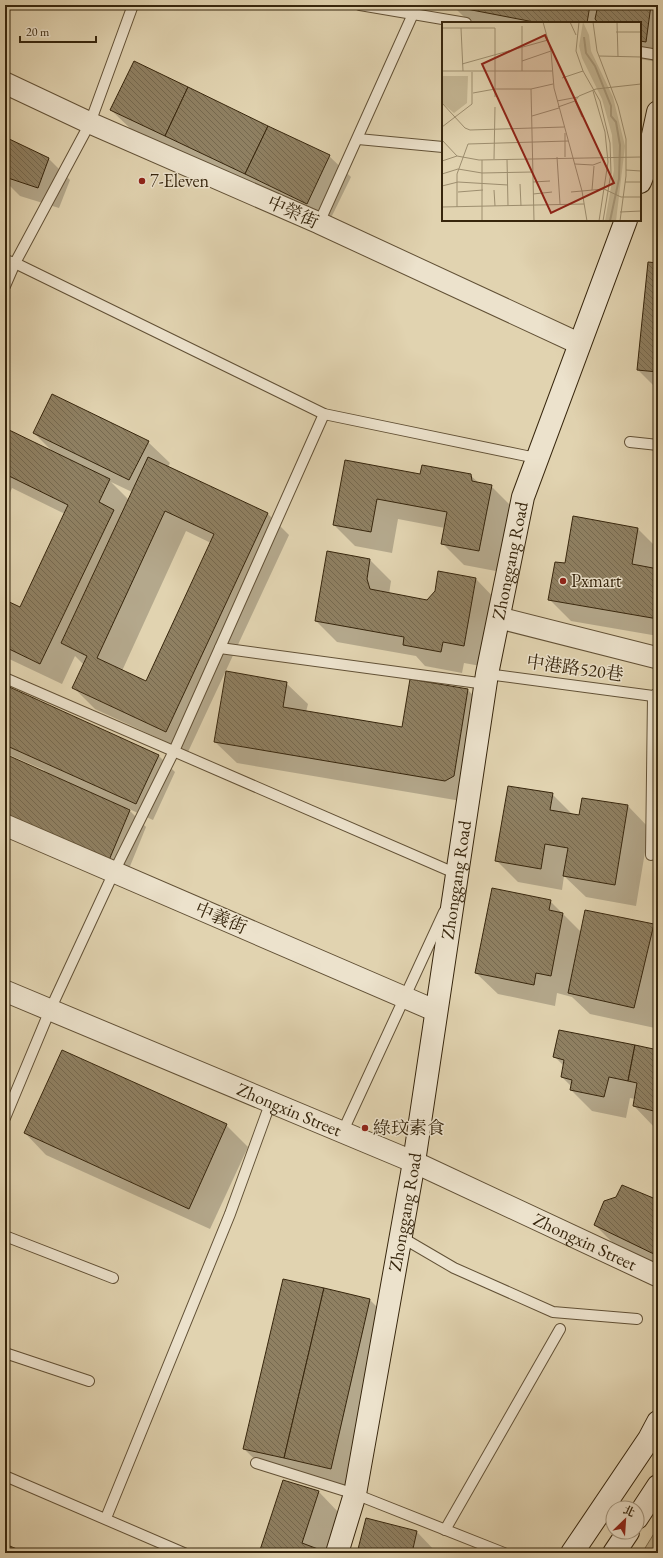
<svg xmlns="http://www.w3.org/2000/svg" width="663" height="1558" font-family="'EB Garamond','Noto Serif TC',serif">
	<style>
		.green { fill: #c4b694; stroke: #7e6e50 }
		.shadow { fill: #0003; fill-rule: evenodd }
		.building { fill: url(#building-back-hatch); stroke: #37260d; fill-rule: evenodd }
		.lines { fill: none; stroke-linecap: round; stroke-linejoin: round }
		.lane-casing { stroke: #625136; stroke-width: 12 }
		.street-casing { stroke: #625136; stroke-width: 23 }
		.secondary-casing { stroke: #37260d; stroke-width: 24 }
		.lane { stroke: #ece2cc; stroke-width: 10 }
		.street { stroke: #ece2cc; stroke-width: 21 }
		.secondary { stroke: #ece2cc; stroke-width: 22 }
		.poi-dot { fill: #8f2418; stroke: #ece2cc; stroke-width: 1.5 }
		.labels { text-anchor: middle; stroke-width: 3; stroke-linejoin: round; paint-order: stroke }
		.poi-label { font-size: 18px; fill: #37260d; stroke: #ece2cc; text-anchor: start }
		.street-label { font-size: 18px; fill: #37260d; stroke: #ece2cc }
		.inset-river { fill: none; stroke: #a79879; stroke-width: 2 }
		.inset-road { fill: none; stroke: #9d8e6f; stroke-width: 1 }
		.view { fill: #8f2418; fill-opacity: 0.15; stroke: #8f2418; stroke-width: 2 }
		.inset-edge { fill: none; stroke: #37260d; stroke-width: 2 }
	</style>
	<defs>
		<pattern id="building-back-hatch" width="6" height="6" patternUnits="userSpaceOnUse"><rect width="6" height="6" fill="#8f8062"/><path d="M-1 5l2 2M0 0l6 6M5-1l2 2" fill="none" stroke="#76694f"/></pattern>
	</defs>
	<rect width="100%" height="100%" fill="#e1d3b0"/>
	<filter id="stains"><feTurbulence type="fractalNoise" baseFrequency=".005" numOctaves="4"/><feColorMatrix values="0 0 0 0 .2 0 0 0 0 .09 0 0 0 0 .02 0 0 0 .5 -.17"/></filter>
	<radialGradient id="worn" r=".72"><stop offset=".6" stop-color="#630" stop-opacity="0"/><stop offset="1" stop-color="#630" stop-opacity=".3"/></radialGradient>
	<!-- green -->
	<path class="green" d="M658 1527V1553H642Z"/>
	<!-- shadow -->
	<g class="shadow">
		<path d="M452 5H658V62L640 59V23H470Z"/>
		<path d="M111 110 329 156 351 177 328 224 133 131Z"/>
		<path d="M5 138 49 159 70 180 59 208 20 196 5 181Z"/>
		<path d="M658 264V390L638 370Z"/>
		<path d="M5 430 54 453 34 433 148 442 170 463 168 467 268 514 289 535 188 752 95 709 74 688 83 664 75 656 62 684 5 657V601L20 608 65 514 12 488 5 504ZM111 482 132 492 129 500ZM186 531 211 543 146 682 122 671Z"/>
		<path d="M346 461 421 475H470L480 484 491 486 513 508 501 572 464 565 443 544 445 528 398 519 392 553 355 546 334 525Z"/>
		<path d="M638 529 658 549 656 569 658 570V636L571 621 549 599 566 564Z"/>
		<path d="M328 553 370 560 391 581 389 594 428 601 436 592 439 572 476 579 497 601 486 667 464 663 462 673 425 666 416 656 337 642 316 621Z"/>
		<path d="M286 683 308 704 306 712 403 728 468 690 489 712 467 802 237 763 215 742Z"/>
		<path d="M5 686 158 755 175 772 153 820 127 808 146 827 124 881 5 755 43 772 44 770 5 753Z"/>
		<path d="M552 794 573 815 580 816 628 806 649 828 636 906 586 897 564 876 562 890 518 882 497 861Z"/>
		<path d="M550 901 582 933 653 925 658 930V1017L655 1028 590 1014 572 997 557 993 555 1006 498 994 476 973Z"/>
		<path d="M658 1051V1128H655L634 1106 635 1099 630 1098 626 1118 592 1111 571 1090 572 1087 562 1077 564 1066 555 1057Z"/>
		<path d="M226 1125 248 1147 210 1229 46 1155 25 1133Z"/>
		<path d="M658 1201V1266L616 1246 595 1225Z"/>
		<path d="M370 1300 391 1321 352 1490 266 1470 244 1449Z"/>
		<path d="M284 1481 319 1492 340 1514 327 1553H260Z"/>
		<path d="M417 1532 437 1553H359Z"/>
	</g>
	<!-- building -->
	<g class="building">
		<path d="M590 5 587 23H539L451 6Z"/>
		<path d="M598 5H651L646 42 640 41V23H598L595 19Z"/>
		<path d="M134 61 188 87 165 136 110 110Z"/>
		<path d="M188 87 268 126 245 174 165 136Z"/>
		<path d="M268 126 330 155 307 204 245 174Z"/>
		<path d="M5 137 49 158 38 188 5 177Z"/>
		<path d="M648 262 658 263V372L637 370Z"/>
		<path d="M52 394 149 441 129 480 33 433Z"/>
		<path d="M5 428 110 479 99 502 114 510 40 664 5 647V600L20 607 68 505 5 474Z"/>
		<path d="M148 457 268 513 166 732 72 688 87 656 61 643ZM165 511 214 534 146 681 97 658Z"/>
		<path d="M345 460 420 474 422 465 471 474 472 481 492 485 479 551 441 544 447 512 377 499 371 532 333 525Z"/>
		<path d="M573 516 638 528 632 564 658 569V619L548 600 555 562 565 563Z"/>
		<path d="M327 551 370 559 367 579 370 589 427 600 435 591 438 571 476 578 464 646 443 642 441 652 403 645 404 637 315 621Z"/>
		<path d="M226 671 287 682 283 707 402 727 410 679 468 689 454 776 445 781 214 742Z"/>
		<path d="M5 685 159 755 136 804 5 745Z"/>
		<path d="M5 754 130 810 107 865 5 819Z"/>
		<path d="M508 786 553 793 550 810 579 815 582 798 628 805 615 885 563 876 568 848 545 844 541 869 495 861Z"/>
		<path d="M492 888 551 900 549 910 563 913 551 976 536 973 534 985 475 973Z"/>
		<path d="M585 910 654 924 634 1008 568 993Z"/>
		<path d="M559 1030 635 1045 628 1081 609 1077 604 1097 570 1090 572 1080 561 1077 564 1060 553 1057Z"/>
		<path d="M635 1045 658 1050V1112L633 1106 637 1083 628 1081Z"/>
		<path d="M62 1050 227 1124 189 1209 24 1133Z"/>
		<path d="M622 1185 658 1200V1256L594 1225 604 1201 616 1197Z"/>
		<path d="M283 1279 324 1288 284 1458 243 1449Z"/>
		<path d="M324 1288 370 1299 331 1469 284 1458Z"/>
		<path d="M283 1480 319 1491 302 1543 318 1549 317 1553H259Z"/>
		<path d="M366 1518 417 1531 412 1553H357Z"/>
		<path d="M5 1544 24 1552V1553H5Z"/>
	</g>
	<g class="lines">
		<!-- lane casing -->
		<g class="lane-casing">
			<g id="lane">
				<path d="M360 5 466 23"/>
				<path d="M640 52 658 55"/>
				<path d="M358 139 443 147"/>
				<path d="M319 223 417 5"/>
				<path d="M5 260 15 263 324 414 536 458"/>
				<path d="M5 286 15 263 90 123 133 5"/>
				<path d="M630 442 658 445"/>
				<path d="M220 648 486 684"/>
				<path d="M487 674 653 696 658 693"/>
				<path d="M5 678 457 874"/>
				<path d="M651 855 653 696"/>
				<path d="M5 1118 50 1010 114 872 174 751 324 414"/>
				<path d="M342 1133 444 912"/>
				<path d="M5 1236 113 1278"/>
				<path d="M401 1237 454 1268 553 1312 637 1319"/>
				<path d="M5 1353 89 1381"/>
				<path d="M256 1463 355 1494 504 1553"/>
				<path d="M5 1476 184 1553"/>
				<path d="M106 1518 230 1214 270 1104"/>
				<path d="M445 1530 560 1329"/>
			</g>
		</g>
		<!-- street casing -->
		<g class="street-casing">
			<g id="street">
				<path d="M5 83 90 123 319 223 580 344"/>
				<path d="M500 618 658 658"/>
				<path d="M5 825 436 1011"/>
				<path id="s1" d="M5 991 414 1162 658 1276"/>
			</g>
		</g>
		<!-- secondary casing -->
		<g class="secondary-casing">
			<g id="secondary">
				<path d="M640 182 646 167 658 112"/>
				<path d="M637 1518 658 1486"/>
				<path id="s2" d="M337 1553 355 1494 414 1162 487 674 523 497 626 220"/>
				<path d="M572 1553 649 1439 658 1422"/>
				<path d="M614 1553 628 1532"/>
			</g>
		</g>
		<!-- lane -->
		<use href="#lane" class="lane"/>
		<!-- street -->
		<use href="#street" class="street"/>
		<!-- secondary -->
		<use href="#secondary" class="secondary"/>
	</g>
	<!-- markers -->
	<g class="poi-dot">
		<circle cx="142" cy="181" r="4"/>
		<circle cx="563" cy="581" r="4"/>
		<circle cx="365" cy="1128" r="4"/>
	</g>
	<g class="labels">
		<!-- poi labels -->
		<g class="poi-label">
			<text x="150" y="187">7-Eleven</text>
			<text x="571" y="587">Pxmart</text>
			<text x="373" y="1134">綠玟素食</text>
		</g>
		<!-- street labels -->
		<g class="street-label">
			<text transform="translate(293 212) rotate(24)" y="6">中榮街</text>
			<text dy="6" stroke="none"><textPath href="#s2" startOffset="1008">Zhonggang Road</textPath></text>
			<text transform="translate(575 668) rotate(8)" y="6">中港路520巷</text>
			<text dy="6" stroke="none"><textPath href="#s2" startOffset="684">Zhonggang Road</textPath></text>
			<text transform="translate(221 918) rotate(23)" y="6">中義街</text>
			<text dy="6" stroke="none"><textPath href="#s1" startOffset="308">Zhongxin Street</textPath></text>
			<text dy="6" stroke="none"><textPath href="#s2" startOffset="348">Zhonggang Road</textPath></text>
			<text dy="6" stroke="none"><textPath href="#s1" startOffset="632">Zhongxin Street</textPath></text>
		</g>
	</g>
	<!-- overview -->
	<g transform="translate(442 22)">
		<rect width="199" height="199" fill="#e1d3b0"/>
		<path d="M141 0 147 13 149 29 171 75 183 124 174 199H163L172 148 170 113 160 77 140 36 137 24ZM0 54H26L25 81 12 91 0 81Z" fill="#c4b694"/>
		<path class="inset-river" d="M142 15 144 31 153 44 169 84V94L174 100 178 123 177 157 168 199"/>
		<path class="inset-road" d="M101 0 109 29 112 66 140 169 145 199M128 0 134 13M137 0 134 29 141 49 158 79 168 121 169 151 161 199M151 0 155 29 176 84 184 117V154L178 199M175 0 176 35M80 4V49M0 6H53V75M19 6 21 49M174 10H199M157 34 199 35M80 39 109 29M20 42 106 18M0 49H110M120 56 141 49M89 67 92 199M151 69 163 110 166 140 157 199M31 71 53 67H89L111 62M115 79 136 75M133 79 140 95M0 81 23 106 28 108 122 105M116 85 133 79 137 74 154 67 199 62M90 94 117 86M0 105 30 82V50M123 111V135M0 118 15 134 37 138 199 135M115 135 118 182M52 137 53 85M65 137 66 184M0 139 15 134M133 142 151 143 159 140M184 148 199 149M0 152 16 147 40 151 90 150M91 160 108 159M183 160H199M78 162 79 184M0 164 16 160 66 163M52 168 53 184M150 168 152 144M16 170 41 168M129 170 162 167 179 175H199M91 172 110 170M0 185 142 182M15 185V152L26 122 126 119M178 190 199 189M40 199V138"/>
		<path class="view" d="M103 13 172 161 109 191 40 42Z"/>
		<rect width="199" height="199" class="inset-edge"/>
	</g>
	<!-- margin -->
	<rect width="663" height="1558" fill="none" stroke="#e1d3b0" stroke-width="20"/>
	<rect x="6" y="6" width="651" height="1546" fill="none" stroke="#37260d" stroke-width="2"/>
	<rect x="10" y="10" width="643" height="1538" fill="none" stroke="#37260d"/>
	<!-- north arrow -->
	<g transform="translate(625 1520) rotate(25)"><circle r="19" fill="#ece2cc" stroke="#a49780"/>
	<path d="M0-3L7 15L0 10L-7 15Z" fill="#8f2418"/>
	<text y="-6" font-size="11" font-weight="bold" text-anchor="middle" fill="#37260d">北</text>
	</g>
	<!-- scale -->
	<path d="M20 36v6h76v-6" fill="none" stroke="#37260d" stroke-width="2"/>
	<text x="26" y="36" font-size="12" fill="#37260d" stroke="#ece2cc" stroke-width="3" paint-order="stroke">20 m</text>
	<rect width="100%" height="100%" filter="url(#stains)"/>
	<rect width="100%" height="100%" fill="url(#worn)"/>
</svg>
